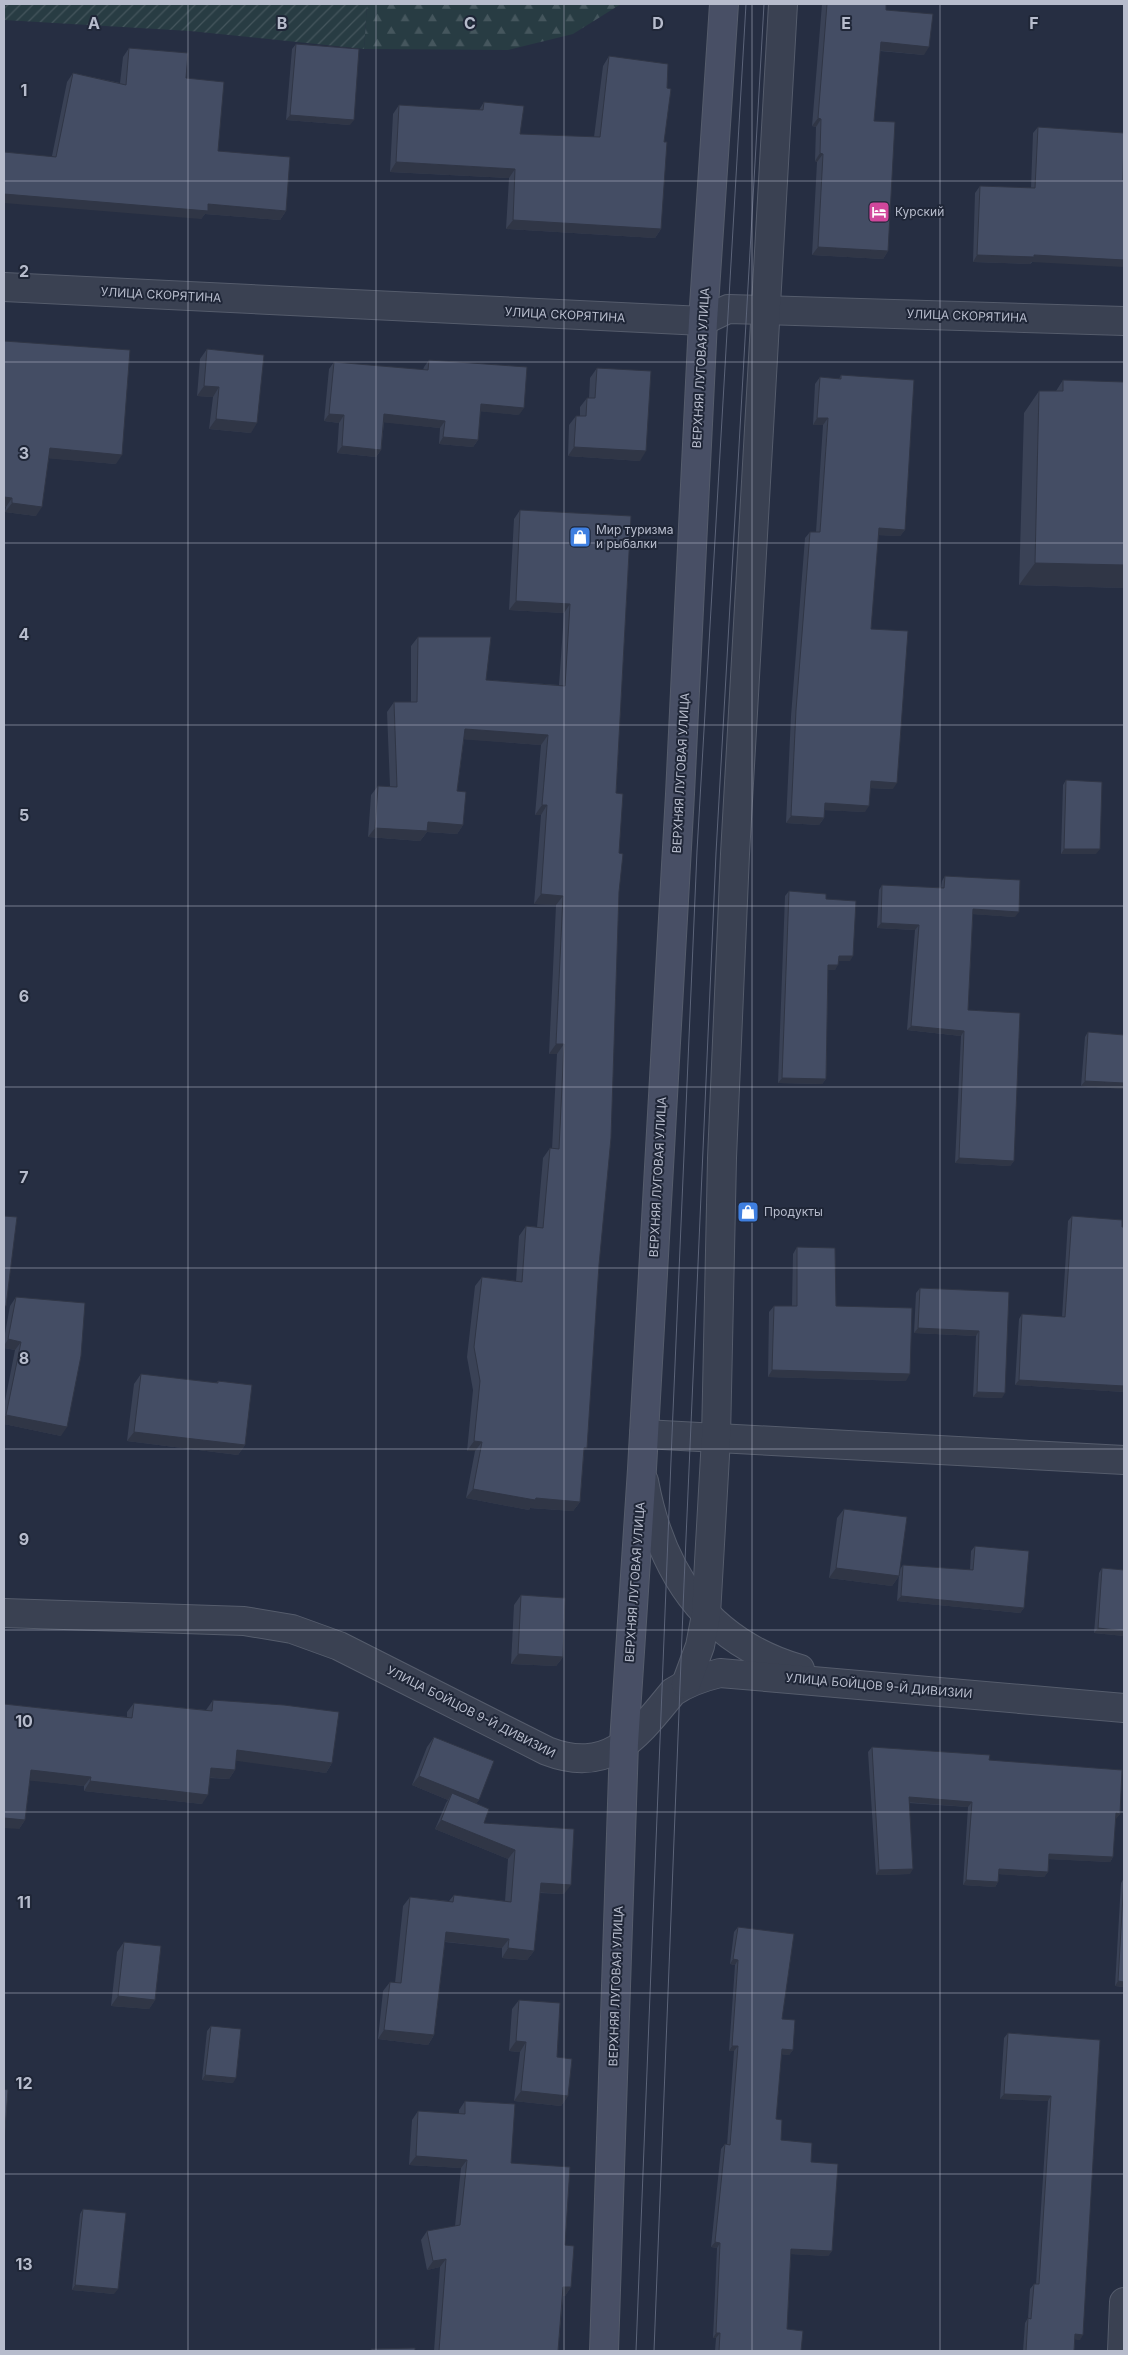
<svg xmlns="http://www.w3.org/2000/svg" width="1128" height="2355" font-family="Inter,sans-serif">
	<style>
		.forest { fill: url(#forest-firs) }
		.garden { fill: url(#garden-furrows) }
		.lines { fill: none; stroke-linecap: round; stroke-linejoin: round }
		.minor-casing { stroke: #555c6c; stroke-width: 30 }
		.tertiary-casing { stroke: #555c6c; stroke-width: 30 }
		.secondary-casing { stroke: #555c6c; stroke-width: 30 }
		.minor { stroke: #3a4152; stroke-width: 28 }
		.tertiary { stroke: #3a4152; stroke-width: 28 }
		.secondary { stroke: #484f65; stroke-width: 28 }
		.tram { stroke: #5c6479; stroke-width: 1 }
		.wall { fill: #3a4256 }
		.shaded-wall { fill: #303646 }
		.building { fill: #444d64; stroke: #303646 }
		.grid { fill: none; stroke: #b7bccc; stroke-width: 1; stroke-opacity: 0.55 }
		.labels { text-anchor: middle; stroke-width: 4; stroke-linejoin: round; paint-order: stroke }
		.poi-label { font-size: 12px; fill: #b7bccc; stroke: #1f2637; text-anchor: start }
		.street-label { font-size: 12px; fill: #b7bccc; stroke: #1f2637 }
		.grid-label { font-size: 16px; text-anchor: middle; font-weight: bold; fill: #b7bccc; stroke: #1f2637; stroke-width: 4; stroke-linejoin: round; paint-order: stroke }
	</style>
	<defs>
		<pattern id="forest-firs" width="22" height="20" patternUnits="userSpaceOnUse" patternTransform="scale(1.25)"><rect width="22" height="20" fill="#283c43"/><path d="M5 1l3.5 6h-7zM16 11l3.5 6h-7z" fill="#45565d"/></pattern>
		<pattern id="garden-furrows" width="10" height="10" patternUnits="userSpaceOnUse" patternTransform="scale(1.25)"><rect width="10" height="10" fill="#283c43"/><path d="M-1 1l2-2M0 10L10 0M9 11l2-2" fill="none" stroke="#45565d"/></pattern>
	</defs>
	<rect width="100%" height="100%" fill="#262e42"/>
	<!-- forest -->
	<path class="forest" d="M367 4H621L573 34 508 50 364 49Z"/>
	<!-- garden -->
	<path class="garden" d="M4 4H367L364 49 190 31 4 20Z"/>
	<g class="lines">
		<!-- minor casing -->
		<g class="minor-casing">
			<g id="minor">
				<path d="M4 287 703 321 728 309 1124 321"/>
				<path d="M1122 2351 1124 2302"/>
			</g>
		</g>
		<!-- tertiary casing -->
		<g class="tertiary-casing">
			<g id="tertiary">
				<path d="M644 1434 1124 1460"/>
				<path d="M644 1481C661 1573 707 1642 800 1669"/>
				<path d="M4 1613 244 1621 292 1629 339 1646 547 1751C609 1775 637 1736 673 1692 688 1682 703 1677 720 1673L1124 1708"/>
				<path d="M686 1684 700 1646 706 1615 716 1438 722 1158 735 854 783 4"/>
			</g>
		</g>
		<!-- secondary casing -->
		<g class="secondary-casing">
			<path id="secondary" d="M604 2351 624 1743 642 1469 680 794 703 321 724 4"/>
		</g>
		<!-- minor -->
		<use href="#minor" class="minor"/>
		<!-- tertiary -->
		<use href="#tertiary" class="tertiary"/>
		<!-- secondary -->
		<use href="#secondary" class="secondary"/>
		<!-- tram -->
		<g class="tram">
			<path d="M636 2351 672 1435 697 851 746 4"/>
			<path d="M654 2351 684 1584 716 853 764 4"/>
		</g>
	</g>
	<!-- wall -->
	<g class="wall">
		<path d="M822 4H886V10L924 55 880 51 874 121 888 251 883 259 812 255 817 162 815 161 816 127 812 126Z"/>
		<path d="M296 44 350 125 286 120 292 49Z"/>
		<path d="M129 48 186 78 218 151 286 211 280 220 205 214 201 219 52 156 67 82 73 73 120 83 123 57Z"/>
		<path d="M609 56 664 142 661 229 655 238 506 229 509 178 390 172 393 114 399 105 479 110 484 102 520 134 594 137 603 66Z"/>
		<path d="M1038 127 1123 180 1030 264 973 262 975 193 980 186 1031 188 1033 133Z"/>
		<path d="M4 341 116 464 49 458 36 516 5 512 6 507H4Z"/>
		<path d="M207 349 251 433 209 429 213 397 197 396 200 359Z"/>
		<path d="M429 360 519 415 480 411 478 440 473 447 439 444 440 428 384 422 381 450 376 457 337 453 339 423 324 421 329 369 334 362 423 370 424 367Z"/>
		<path d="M597 368 640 461 568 456 569 425 576 416H580V407L587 398H589L590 378Z"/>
		<path d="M841 375 905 530 900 536 878 535 871 629 893 789 870 788 865 812 824 810V818L819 825 786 823 791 716 805 538 810 532H816L823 425H813L815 384 820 377 839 379Z"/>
		<path d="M1063 380 1124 588 1019 585 1024 413 1039 391H1056Z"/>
		<path d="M520 510 631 516 616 793 619 853V892L599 1265 580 1502 573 1511 530 1508 529 1510 466 1498 475 1451H467L473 1390 467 1357 475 1286 482 1277 516 1281 519 1236 526 1226 537 1227 543 1158 550 1148 552 1149 557 1054H549L556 905 534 904 541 815H535L541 745 464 739 457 791 463 825 457 834 427 832 420 841 368 837 371 795 378 786H390L387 712 394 702H411V646L418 637 486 680 559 685 564 613 509 610 514 519Z"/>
		<path d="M1066 780 1096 854H1061L1063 785Z"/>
		<path d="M945 876 1015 917 973 914 968 1010 1014 1161 1010 1166 955 1163 961 1036 907 1030 915 930 877 928 879 890 882 885 941 888 942 881Z"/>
		<path d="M789 891 826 899 850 961H838L835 970H828L826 1079 822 1084 778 1083 785 896Z"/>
		<path d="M1088 1032 1124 1035V1089L1081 1086 1085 1037Z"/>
		<path d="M1072 1216 1124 1227V1392L1015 1385 1019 1319 1022 1314 1062 1317 1068 1221Z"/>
		<path d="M797 1247 836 1306 906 1381 768 1377 769 1312 774 1306H792L793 1254Z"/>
		<path d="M920 1288 1009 1292 1002 1398 973 1397 976 1336 914 1333 916 1293Z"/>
		<path d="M16 1297 61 1436 4 1424V1406L15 1350 4 1348V1339L10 1306Z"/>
		<path d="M141 1374 216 1383 218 1381 245 1445 238 1455 127 1441 134 1384Z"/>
		<path d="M844 1509 900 1569 903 1565 970 1570 971 1551 975 1546 1024 1608 1020 1613 897 1601 899 1574V1576L892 1586 829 1578 837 1518Z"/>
		<path d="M1102 1568 1124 1570V1636L1094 1633 1099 1573Z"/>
		<path d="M521 1595 563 1657 556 1666 511 1664 514 1605Z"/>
		<path d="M213 1700 332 1763 326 1773 236 1760 235 1770 229 1779 210 1778 202 1804 84 1791V1786L30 1780 25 1820 19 1829 4 1704 127 1717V1712L134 1703 206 1710Z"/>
		<path d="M434 1737 479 1800 476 1803 484 1823 564 1894 540 1893 534 1951 527 1960 502 1958V1948L445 1942 434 2035 428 2045 378 2039 383 1991 390 1982 395 1983 403 1906 410 1897 449 1901 454 1895 505 1901 508 1859 435 1829 446 1803 448 1800 412 1785 427 1747Z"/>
		<path d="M872 1747 989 1760 1120 1814 1115 1819 1113 1857 1110 1862 1049 1859 1048 1872 1044 1877 999 1874 998 1882 995 1887 963 1885 968 1807 909 1803 910 1874 876 1875 868 1752Z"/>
		<path d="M1124 1878V1987L1115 1986 1121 1883Z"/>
		<path d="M738 1927 782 2019 793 2050 789 2055 781 2054 776 2119 781 2140 811 2162 832 2251 828 2256 791 2254 787 2329 801 2351H715L716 2338H713L717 2248 711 2247 721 2149 725 2144 727 2145 734 2051H729L735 1965 730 1964 734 1932Z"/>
		<path d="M124 1942 155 2000 149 2009 111 2006 117 1952Z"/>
		<path d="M519 2000 568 2096 561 2106 514 2101 520 2052 509 2051 512 2009Z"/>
		<path d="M211 2026 233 2083 202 2080 207 2031Z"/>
		<path d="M1008 2033 1100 2040 1080 2340 1075 2339 1074 2351H1023L1025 2323 1028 2318 1030 2289 1034 2284H1036L1048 2101 1000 2099 1004 2038Z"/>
		<path d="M465 2101 511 2163 565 2245 571 2287 565 2296H563L558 2351H434L440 2267 427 2270 421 2240 427 2231 455 2226 461 2168 409 2165 412 2120 418 2111 459 2114V2110Z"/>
		<path d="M83 2209 114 2294 72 2290 80 2214Z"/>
	</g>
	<!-- shaded-wall -->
	<g class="shaded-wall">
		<path d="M881 42 929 47 924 55 875 50Z"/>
		<path d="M290 115 354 120 350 125 286 120Z"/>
		<path d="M818 118 821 119 816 127 812 126Z"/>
		<path d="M820 153 823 154 817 162 815 161Z"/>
		<path d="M396 162 515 169 509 178 390 172Z"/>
		<path d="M4 194 208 204 286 211 280 220 205 214 201 219 4 203Z"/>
		<path d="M513 220 661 229 655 238 506 229Z"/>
		<path d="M818 247 888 251 883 259 812 255Z"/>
		<path d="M977 255H1034L1124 260V267L1031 262 1030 264 973 262Z"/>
		<path d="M204 386 219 387 213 397 197 396Z"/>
		<path d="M481 404 524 408 519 415 476 411Z"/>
		<path d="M329 414 344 415 339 423 324 421Z"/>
		<path d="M384 414 445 421 440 428 379 422Z"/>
		<path d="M817 418H828L823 425H813Z"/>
		<path d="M216 419 257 423 251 433 209 429Z"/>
		<path d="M443 437 478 440 473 447 439 444Z"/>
		<path d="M342 446 381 450 376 457 337 453Z"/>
		<path d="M574 447 646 451 640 461 568 456Z"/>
		<path d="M50 448 122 455 116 464 43 458Z"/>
		<path d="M4 497 12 498 6 507H4Z"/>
		<path d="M12 503 42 507 36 516 5 512Z"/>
		<path d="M879 528 905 530 900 536 874 535Z"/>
		<path d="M1035 563 1124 565V588L1019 585Z"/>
		<path d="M516 601 570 604 564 613 509 610Z"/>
		<path d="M465 729 548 735 541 745 458 739Z"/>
		<path d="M871 781 897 783 893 789 866 788Z"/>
		<path d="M825 803 869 806 865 812 820 810Z"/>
		<path d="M542 805H547L541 815H535Z"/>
		<path d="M791 816 824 818 819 825 786 823Z"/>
		<path d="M428 822 463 825 457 834 427 832 420 841 368 837 375 828Z"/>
		<path d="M1064 849H1100L1096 854H1061Z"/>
		<path d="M541 894 563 896 556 905 534 904Z"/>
		<path d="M973 909 1019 912 1015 917 970 914Z"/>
		<path d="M881 923 919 925 915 930 877 928Z"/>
		<path d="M839 956H853L850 961H835Z"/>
		<path d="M828 965H838L835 970H825Z"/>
		<path d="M911 1026 964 1031 961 1036 907 1030Z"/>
		<path d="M556 1044H564L557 1054H549Z"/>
		<path d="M782 1078 826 1079 822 1084 778 1083Z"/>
		<path d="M1085 1081 1124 1083V1089L1081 1086Z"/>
		<path d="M959 1158 1014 1161 1010 1166 955 1163Z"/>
		<path d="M918 1328 979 1331 976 1336 914 1333Z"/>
		<path d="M8 1339 21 1342 15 1350 4 1348V1346Z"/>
		<path d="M772 1370 910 1374 906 1381 768 1377Z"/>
		<path d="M1019 1380 1124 1386V1392L1015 1385Z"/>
		<path d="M977 1392 1005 1393 1002 1398 973 1397Z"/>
		<path d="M6 1415 67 1427 61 1436 4 1424V1418Z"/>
		<path d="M134 1432 245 1445 238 1455 127 1441Z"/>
		<path d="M474 1441 482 1442 475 1451H467Z"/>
		<path d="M473 1489 536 1498 580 1502 573 1511 530 1508 529 1510 466 1498Z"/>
		<path d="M836 1568 899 1576 892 1586 829 1578Z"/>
		<path d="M901 1596 1024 1608 1020 1613 897 1601Z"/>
		<path d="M1098 1628 1124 1631V1636L1094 1633Z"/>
		<path d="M518 1654 563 1657 556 1666 511 1664Z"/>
		<path d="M237 1750 332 1763 326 1773 230 1760Z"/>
		<path d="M211 1768 235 1770 229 1779 204 1777Z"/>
		<path d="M31 1770 91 1777 84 1786 24 1780Z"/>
		<path d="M419 1776 479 1800 472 1809 452 1793 448 1800 412 1785Z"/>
		<path d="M90 1781 208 1795 202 1804 84 1791Z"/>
		<path d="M909 1797 972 1802 968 1807 906 1802Z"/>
		<path d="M1116 1813 1120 1814 1116 1819 1112 1818Z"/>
		<path d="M4 1818 25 1820 19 1829 4 1828Z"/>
		<path d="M441 1820 515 1850 508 1859 435 1829Z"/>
		<path d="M1049 1854 1113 1857 1110 1862 1045 1859Z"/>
		<path d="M913 1869 910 1874 876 1875 879 1870Z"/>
		<path d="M999 1869 1048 1872 1044 1877 996 1874Z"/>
		<path d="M966 1880 998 1882 995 1887 963 1885Z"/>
		<path d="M541 1883 571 1885 564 1894 534 1892Z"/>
		<path d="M446 1932 509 1939 502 1948 440 1941Z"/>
		<path d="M508 1948 534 1951 527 1960 502 1958Z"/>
		<path d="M733 1959 738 1960 735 1965 730 1964Z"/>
		<path d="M1118 1981 1124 1982V1987L1115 1986Z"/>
		<path d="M118 1996 155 2000 149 2009 111 2006Z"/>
		<path d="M384 2030 434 2035 428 2045 378 2039Z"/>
		<path d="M516 2041 526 2042 520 2052 509 2051Z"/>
		<path d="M732 2046H738L734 2051H729Z"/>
		<path d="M782 2049 793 2050 789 2055 778 2054Z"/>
		<path d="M205 2075 236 2078 233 2083 202 2080Z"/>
		<path d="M521 2091 568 2096 561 2106 514 2101Z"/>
		<path d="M1004 2094 1051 2096 1048 2101 1000 2099Z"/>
		<path d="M416 2156 467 2160 461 2168 409 2165Z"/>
		<path d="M715 2242 720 2243 717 2248 711 2247Z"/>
		<path d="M791 2249 832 2251 828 2256 788 2254Z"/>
		<path d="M446 2259 440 2267 427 2270 433 2261Z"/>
		<path d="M75 2285 118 2289 114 2294 72 2290Z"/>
		<path d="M563 2287H571L565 2296 557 2295Z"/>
		<path d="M716 2333H720L716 2338H713Z"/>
		<path d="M1075 2334 1083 2335 1080 2340 1071 2339Z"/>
	</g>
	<!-- building -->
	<g class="building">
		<path d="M827 4H886V10L933 14 929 47 881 42 874 121 895 122 888 251 818 247 823 154 820 153 821 119 818 118Z"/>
		<path d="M296 44 359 49 354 120 290 115Z"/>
		<path d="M129 48 188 53 186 78 224 82 218 151 290 157 286 211 208 204V211L4 194V152L56 157 73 73 126 85Z"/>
		<path d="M609 56 668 64 667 88 671 89 664 142H667L661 229 513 220 515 169 396 162 399 105 483 110 484 102 524 106 520 134 600 137Z"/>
		<path d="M1038 127 1124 133 1123 180H1124V260L1034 255V257L977 255 980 186 1035 188Z"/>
		<path d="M4 341 130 350 122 455 50 448 42 507 12 503V498L4 497Z"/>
		<path d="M207 349 264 355 257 423 216 419 219 387 204 386Z"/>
		<path d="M429 360 527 367 524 408 481 404 478 440 443 437 445 421 384 414 381 450 342 446 344 415 329 414 334 362 428 370Z"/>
		<path d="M597 368 651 371 646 451 574 447 576 416H586L587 398H595Z"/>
		<path d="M841 375 914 380 905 530 879 528 871 629 908 631 897 783 871 781 869 806 825 803 824 818 791 816 796 710 810 532H820L828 418H817L820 377 841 379Z"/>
		<path d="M1063 380 1124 382V565L1035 563 1039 391H1063Z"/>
		<path d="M520 510 631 516 616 793 623 794 619 853 623 854 619 892 611 1138 599 1265 587 1448H584L580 1502 536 1498 535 1500 473 1489 482 1442 474 1441 480 1381 474 1347 482 1277 522 1282 526 1226 543 1228 550 1148 559 1149 564 1044H556L563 896 541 894 547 805H542L548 735 465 729 457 791 466 792 463 825 428 822 427 831 375 828 378 786 397 787 394 702H417L418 637H491L486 680 565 686 570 604 516 601Z"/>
		<path d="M1066 780 1102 782 1100 849H1064Z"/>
		<path d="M945 876 1020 880 1019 912 973 909 968 1010 1020 1013 1014 1161 959 1158 964 1031 911 1026 919 925 881 923 882 885 944 888Z"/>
		<path d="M789 891 826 894V899L856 901 853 956H839L838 965H828L826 1079 782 1078Z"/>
		<path d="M1088 1032 1124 1035V1083L1085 1081Z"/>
		<path d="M4 1216 17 1217 6 1306H4Z"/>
		<path d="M1072 1216 1122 1220V1227H1124V1386L1019 1380 1022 1314 1065 1317Z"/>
		<path d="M797 1247 835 1248 836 1306 912 1308 910 1374 772 1370 774 1306H797Z"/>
		<path d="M920 1288 1009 1292 1005 1393 977 1392 979 1331 918 1328Z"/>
		<path d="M16 1297 85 1303 81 1356 67 1427 6 1415 21 1342 8 1339Z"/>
		<path d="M141 1374 218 1383V1381L252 1385 245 1445 134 1432Z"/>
		<path d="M844 1509 907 1517 899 1576 836 1568Z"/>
		<path d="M975 1546 1029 1551 1024 1608 901 1596 903 1565 973 1570Z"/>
		<path d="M1102 1568 1124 1570V1631L1098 1628Z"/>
		<path d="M521 1595 565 1598 563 1657 518 1654Z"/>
		<path d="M213 1700 284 1705 339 1712 332 1763 237 1750 235 1770 211 1768 208 1795 90 1781 91 1777 31 1770 25 1820 4 1818V1704L132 1718 134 1703 212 1711Z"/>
		<path d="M434 1737 494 1761 479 1800 419 1776Z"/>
		<path d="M872 1747 990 1755 989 1760 1122 1770 1120 1814 1116 1813 1113 1857 1049 1854 1048 1872 999 1869 998 1882 966 1880 972 1802 909 1797 913 1869 879 1870Z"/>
		<path d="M452 1793 489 1809 484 1823 574 1829 571 1885 541 1883 534 1951 508 1948 509 1939 446 1932 434 2035 384 2030 390 1982 401 1983 410 1897 453 1902 454 1895 511 1902 515 1850 441 1820Z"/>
		<path d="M1124 1878V1982L1118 1981Z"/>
		<path d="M738 1927 794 1934 782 2019 795 2020 793 2050 782 2049 776 2119 782 2120 781 2140 812 2143 811 2162 838 2164 832 2251 791 2249 787 2329 803 2331 801 2351H719L720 2333H716L720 2243 715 2242 725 2144 730 2145 738 2046H732L738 1960 733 1959Z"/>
		<path d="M124 1942 161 1946 155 2000 118 1996Z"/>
		<path d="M519 2000 560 2003 557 2057 572 2059 568 2096 521 2091 526 2042 516 2041Z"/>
		<path d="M211 2026 241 2029 236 2078 205 2075Z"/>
		<path d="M1008 2033 1100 2040 1083 2335 1075 2334 1074 2351H1026L1028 2318 1031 2319 1034 2284H1039L1051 2096 1004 2094Z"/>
		<path d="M4 2089 8 2090 4 2143Z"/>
		<path d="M465 2101 515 2104 511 2163 570 2167 565 2245 574 2246 571 2287H563L558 2351H439L446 2259 433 2261 427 2231 460 2225 467 2160 416 2156 418 2111 465 2114Z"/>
		<path d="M83 2209 126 2213 118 2289 75 2285Z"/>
		<path d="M415 2348V2351H371V2349Z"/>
	</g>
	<!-- grid -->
	<path class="grid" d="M188 4V2351M376 4V2351M564 4V2351M752 4V2351M940 4V2351M4 181H1124M4 362H1124M4 543H1124M4 725H1124M4 906H1124M4 1087H1124M4 1268H1124M4 1449H1124M4 1630H1124M4 1812H1124M4 1993H1124M4 2174H1124"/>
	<!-- icons -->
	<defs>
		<g id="hotel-square" transform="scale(1.125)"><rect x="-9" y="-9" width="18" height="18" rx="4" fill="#d1479c" stroke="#1f2637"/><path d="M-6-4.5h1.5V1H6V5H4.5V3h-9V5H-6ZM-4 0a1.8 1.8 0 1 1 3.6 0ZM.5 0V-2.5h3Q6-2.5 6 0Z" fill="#fff"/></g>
		<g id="shop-square" transform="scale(1.125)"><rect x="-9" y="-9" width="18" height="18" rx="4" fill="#3f7fe0" stroke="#1f2637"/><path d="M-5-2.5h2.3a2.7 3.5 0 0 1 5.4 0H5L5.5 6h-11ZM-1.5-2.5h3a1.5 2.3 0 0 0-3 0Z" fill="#fff"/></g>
	</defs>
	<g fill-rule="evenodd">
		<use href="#hotel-square" x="879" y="212"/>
		<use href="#shop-square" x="580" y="537"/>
		<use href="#shop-square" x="748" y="1212"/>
	</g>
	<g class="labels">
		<!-- poi labels -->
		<g class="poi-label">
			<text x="895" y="216">Курский</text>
			<text x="596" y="534">Мир туризма<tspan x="596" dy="14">и рыбалки</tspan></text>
			<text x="764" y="1216">Продукты</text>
		</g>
		<!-- street labels -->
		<g class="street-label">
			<text transform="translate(161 295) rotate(3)" y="4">УЛИЦА СКОРЯТИНА</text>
			<text transform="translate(565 315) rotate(3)" y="4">УЛИЦА СКОРЯТИНА</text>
			<text transform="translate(967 316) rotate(2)" y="4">УЛИЦА СКОРЯТИНА</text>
			<text transform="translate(701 368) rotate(-87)" y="4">ВЕРХНЯЯ ЛУГОВАЯ УЛИЦА</text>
			<text transform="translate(681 773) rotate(-87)" y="4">ВЕРХНЯЯ ЛУГОВАЯ УЛИЦА</text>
			<text transform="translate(658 1177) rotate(-87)" y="4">ВЕРХНЯЯ ЛУГОВАЯ УЛИЦА</text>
			<text transform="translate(635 1582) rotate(-86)" y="4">ВЕРХНЯЯ ЛУГОВАЯ УЛИЦА</text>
			<text transform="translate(879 1686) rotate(5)" y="4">УЛИЦА БОЙЦОВ 9-Й ДИВИЗИИ</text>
			<text transform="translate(471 1712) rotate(27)" y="4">УЛИЦА БОЙЦОВ 9-Й ДИВИЗИИ</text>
			<text transform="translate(616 1986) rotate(-88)" y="4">ВЕРХНЯЯ ЛУГОВАЯ УЛИЦА</text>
		</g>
	</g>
	<g class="grid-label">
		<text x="94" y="29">A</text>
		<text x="282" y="29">B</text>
		<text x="470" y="29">C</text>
		<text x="658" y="29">D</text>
		<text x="846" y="29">E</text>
		<text x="1034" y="29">F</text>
		<text x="24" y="96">1</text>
		<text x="24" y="277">2</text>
		<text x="24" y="459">3</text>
		<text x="24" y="640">4</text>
		<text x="24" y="821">5</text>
		<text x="24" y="1002">6</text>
		<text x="24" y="1183">7</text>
		<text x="24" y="1364">8</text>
		<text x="24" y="1545">9</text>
		<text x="24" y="1727">10</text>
		<text x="24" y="1908">11</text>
		<text x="24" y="2089">12</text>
		<text x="24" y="2270">13</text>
	</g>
	<!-- border -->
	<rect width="1128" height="2355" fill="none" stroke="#b7bccc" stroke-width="10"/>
</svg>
